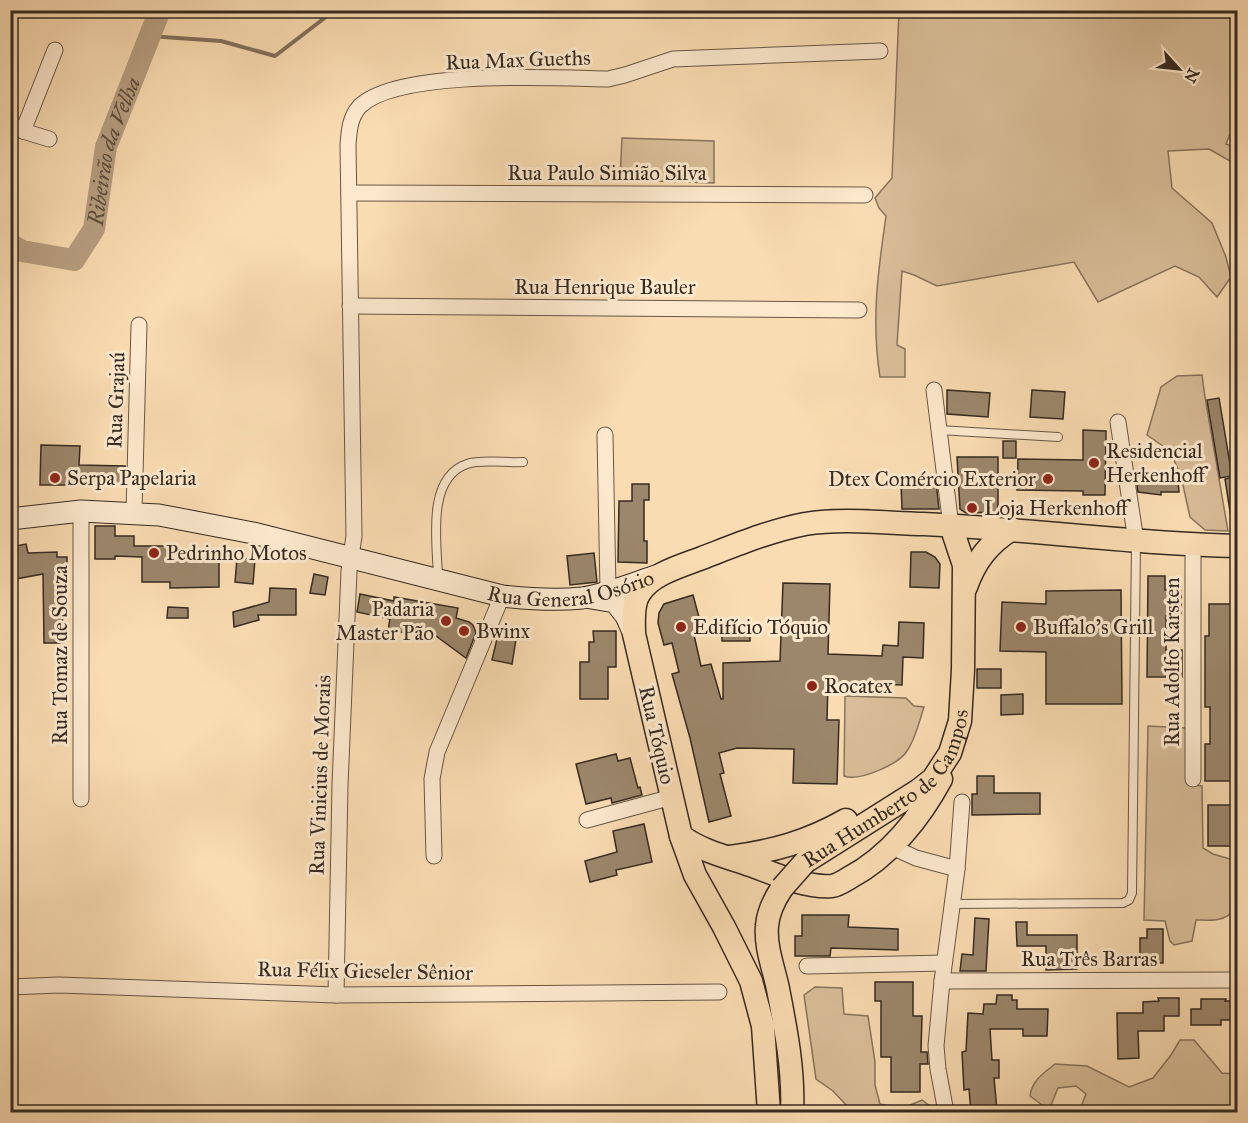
<svg xmlns="http://www.w3.org/2000/svg" width="1248" height="1123" font-family="'IM FELL Great Primer',serif">
	<style>
		.green { fill: #d9be99; stroke: #88745d; stroke-width: 1.5 }
		.lines { fill: none; stroke-linecap: round; stroke-linejoin: round }
		.stream { stroke: #83705b; stroke-width: 4 }
		.river { stroke: #b79f81; stroke-width: 22 }
		.building { fill: #9c876c; stroke: #362a21; stroke-width: 1.5 }
		.service-casing { stroke: #675645; stroke-width: 10 }
		.minor-casing { stroke: #675645; stroke-width: 17 }
		.secondary-casing { stroke: #362a21; stroke-width: 23 }
		.primary-casing { stroke: #362a21; stroke-width: 25 }
		.service { stroke: #fce8cd; stroke-width: 8 }
		.minor { stroke: #fce8cd; stroke-width: 15 }
		.secondary { stroke: #fce8cd; stroke-width: 21 }
		.primary { stroke: #fadcb2; stroke-width: 22 }
		.primary-bridge-casing { stroke: #362a21; stroke-width: 25; stroke-linecap: butt }
		.primary-bridge { stroke: #fadcb2; stroke-width: 22 }
		.poi-dot { fill: #8f2418; stroke: #fce8cd; stroke-width: 2 }
		.labels { text-anchor: middle; stroke-width: 6; stroke-linejoin: round; paint-order: stroke }
		.street-label { font-size: 21px; fill: #362a21; stroke: #fce8cd }
		.poi-label { font-size: 21px; fill: #362a21; stroke: #fce8cd; text-anchor: start }
		.water-label { font-size: 22px; font-style: italic; fill: #5d4d3e; stroke: #fce8cd }
	</style>
	<rect width="100%" height="100%" fill="#fadcb2"/>
	<filter id="stains"><feTurbulence type="fractalNoise" baseFrequency=".00333" numOctaves="4"/><feColorMatrix values="0 0 0 0 .2 0 0 0 0 .09 0 0 0 0 .02 0 0 0 .5 -.17"/></filter>
	<radialGradient id="worn" r=".72"><stop offset=".6" stop-color="#630" stop-opacity="0"/><stop offset="1" stop-color="#630" stop-opacity=".3"/></radialGradient>
	<!-- green -->
	<g class="green">
		<path d="M899 11H1237V116L1226 144 1237 148V165L1209 149 1168 151 1172 188 1212 223 1226 257 1231 277 1217 297 1199 277 1175 266 1098 302 1074 262 937 286 914 275 902 271 897 345 905 349V377H880C871 321 878 271 886 216L879 208 875 198 892 178Z"/>
		<path d="M622 138 714 141V183L620 180Z"/>
		<path d="M1202 375 1205 397 1228 531 1205 530 1190 517 1181 476 1170 451 1147 435 1161 387 1177 376Z"/>
		<path d="M845 696 906 698 914 706 924 707C919 722 916 738 907 751 899 764 859 782 844 776Z"/>
		<path d="M1148 726 1186 728 1187 784 1202 786 1203 848 1213 854 1237 861C1237 881 1245 913 1220 919 1213 921 1203 920 1196 920L1192 941 1174 945 1170 941 1165 921 1144 920Z"/>
		<path d="M815 987 842 988 844 1014 868 1016 875 1062V1085L880 1104 903 1108 922 1100 938 1112H842L848 1107 833 1091 816 1079 804 995Z"/>
		<path d="M1180 1040H1194L1222 1073 1237 1074V1112H1079L1086 1094 1076 1086 1058 1088 1049 1110 1030 1096C1032 1080 1044 1073 1055 1064L1087 1066 1129 1087 1153 1078 1171 1055Z"/>
	</g>
	<g class="lines">
		<!-- stream -->
		<path class="stream" d="M149 36 221 41 275 56 335 10"/>
		<!-- river -->
		<path class="river" id="s1" d="M10 244 22 251 74 260 94 229 106 147 160 10"/>
	</g>
	<!-- building -->
	<g class="building">
		<path d="M947 390 990 393 988 417 947 414Z"/>
		<path d="M1032 390 1065 392 1063 419 1030 417Z"/>
		<path d="M1219 398 1232 476 1220 478 1207 400Z"/>
		<path d="M1083 430 1106 431 1105 495H1083V491L1017 490 1018 459 1083 460Z"/>
		<rect x="1003" y="441" width="13" height="17"/>
		<path d="M41 445 80 446 79 465 125 466V482L117 485H40Z"/>
		<path d="M957 457H998V512L966 513 960 509Z"/>
		<path d="M1135 471H1177L1179 492H1161V495L1138 492Z"/>
		<path d="M1234 477 1238 478V517L1231 518 1225 479Z"/>
		<path d="M936 482 939 509H902L901 483Z"/>
		<path d="M632 484H649V500H644V541H647V563L618 562 619 501H632Z"/>
		<path d="M95 526H115V536H134V546H167V558H219V587L170 588V582H142V557L115 556V559H95Z"/>
		<path d="M26 544 28 553 57 552V557H67V589H61L64 643H44L43 574 10 580V547Z"/>
		<path d="M911 552H926L935 557 940 564 939 588 910 587Z"/>
		<path d="M594 553 597 582 570 585 567 556Z"/>
		<path d="M237 558 255 559 253 584 235 582Z"/>
		<path d="M314 574 328 577 325 595 310 593Z"/>
		<path d="M1148 576H1165V590H1181V616H1166V650H1182V677H1147Z"/>
		<path d="M783 583 830 584 828 654 882 656 883 645 898 646 899 622 924 623 923 658 903 657 902 685 828 682 827 720H839L837 784 793 783 794 749 737 748 719 753 724 773 720 774 731 816 709 822 690 738 672 674 679 672 672 643 664 645 658 623 659 613 664 604 693 595 703 632 694 635 701 666 711 664 721 699H723V663L780 661Z"/>
		<path d="M270 588 296 589V615H258L259 620 234 627 233 612 269 602Z"/>
		<path d="M1121 590 1122 704H1046V652L1000 651 1002 602 1046 604V591Z"/>
		<path d="M360 594 394 601V597L458 608 456 618 469 622 473 625 476 633 466 658 421 625 419 635 388 630 390 619 357 612Z"/>
		<path d="M1209 604H1238V632H1235L1233 781H1205V744H1210V707H1205V636H1209Z"/>
		<path d="M168 607 188 608V618H167Z"/>
		<rect x="722" y="629" width="28" height="12"/>
		<path d="M499 630 517 633 512 664 492 660Z"/>
		<path d="M593 631H616V667H608V699H580V662H589V642H594Z"/>
		<rect x="977" y="669" width="24" height="19"/>
		<path d="M1023 694V714L1001 715V695Z"/>
		<path d="M616 754 618 761 630 758 638 788 640 787 642 795 612 803 611 798 586 804 576 764Z"/>
		<path d="M977 776H994V793H1040V814L972 815V794H977Z"/>
		<path d="M1208 805H1232V815H1238V836H1232V846H1208Z"/>
		<path d="M644 824 652 862 616 870 617 875 590 882 585 861 617 852 613 831Z"/>
		<path d="M802 915H849L848 927 898 929V950L831 948 830 956H795V936H802Z"/>
		<path d="M975 918 989 919 986 971H960L962 954 973 955Z"/>
		<path d="M1016 922H1027V935H1077V969L1046 970V946H1017Z"/>
		<path d="M1147 929H1163V963H1140V938H1147Z"/>
		<path d="M875 982H913V1016H922L921 1052H927L928 1064H920V1092H891V1057H881V1001H875Z"/>
		<path d="M997 995H1012V1000H1017V1009H1048L1047 1036H1023V1029H990L992 1060H999V1078H994L997 1110 971 1112 969 1089 964 1090 962 1052 966 1051 968 1013 983 1014 984 1004H996Z"/>
		<path d="M1158 998H1179V1016H1164V1031H1138L1139 1058 1118 1059 1117 1013H1143V1002L1159 1001Z"/>
		<path d="M1201 999H1226L1225 1001H1234V1020H1221V1025H1191V1009H1201Z"/>
	</g>
	<g class="lines">
		<!-- service casing -->
		<g class="service-casing">
			<g id="service">
				<path d="M939 430 1058 437"/>
				<path d="M438 577C437 542 426 478 467 464 480 459 508 463 523 462"/>
				<path d="M953 904 1123 903 1129 900 1132 893 1136 542"/>
			</g>
		</g>
		<!-- minor casing -->
		<g class="minor-casing">
			<g id="minor">
				<path d="M10 124 23 131 49 139"/>
				<path d="M23 131 55 50"/>
				<path d="M349 193 865 195"/>
				<path d="M350 306 859 310"/>
				<path d="M934 390 951 526"/>
				<path d="M1118 422 1136 541"/>
				<path d="M605 435 608 590"/>
				<path d="M134 512 139 325"/>
				<path d="M1193 779V545"/>
				<path d="M81 799V511"/>
				<path d="M587 820 672 797"/>
				<path d="M892 847 916 858 957 869"/>
				<path d="M434 856 432 779 437 752 502 596"/>
				<path d="M807 966 944 963"/>
				<path d="M942 981 1238 980"/>
				<path d="M10 987 59 985 336 995 719 992"/>
				<path d="M336 995 340 785 349 571 354 536 348 145C349 130 350 117 360 106 399 69 554 78 608 79L625 75 673 59 880 51"/>
				<path d="M946 1112 938 1069 936 1046 942 981 957 869 962 802"/>
			</g>
		</g>
		<!-- secondary casing -->
		<g class="secondary-casing">
			<g id="secondary">
				<path id="s2" d="M10 519 81 511 159 515 253 533 502 596C529 599 555 601 582 598 608 594 634 583 659 575"/>
				<path d="M591 598 615 602 626 616 634 634"/>
			</g>
		</g>
		<!-- primary casing -->
		<g class="primary-casing">
			<g id="primary">
				<path d="M966 587C975 561 989 543 1012 529"/>
				<path d="M681 836C703 852 728 857 753 866 777 875 806 888 832 886 838 885 844 881 849 878 889 857 920 818 941 779"/>
				<path d="M730 857C774 851 807 842 846 820"/>
				<path id="s3" d="M805 862 919 790 933 779 950 753 960 721 963 670 964 565 951 526"/>
				<path d="M782 888C774 900 768 912 767 926 765 947 774 969 778 989 786 1030 794 1071 792 1112"/>
				<path d="M769 1112 763 1026 751 981 724 927 695 875 681 836 634 634C634 621 632 605 639 594 651 574 681 566 702 558 736 545 769 531 805 524 843 518 885 523 924 524 1029 529 1133 544 1238 546"/>
			</g>
		</g>
		<!-- service -->
		<use href="#service" class="service"/>
		<!-- minor -->
		<use href="#minor" class="minor"/>
		<!-- secondary -->
		<use href="#secondary" class="secondary"/>
		<!-- primary -->
		<use href="#primary" class="primary"/>
		<!-- primary-bridge casing -->
		<g class="primary-bridge-casing">
			<path id="primary-bridge" d="M782 888 805 862"/>
		</g>
		<!-- primary-bridge -->
		<use href="#primary-bridge" class="primary-bridge"/>
	</g>
	<!-- markers -->
	<g class="poi-dot">
		<circle cx="1094" cy="463" r="6"/>
		<circle cx="55" cy="478" r="6"/>
		<circle cx="1048" cy="479" r="6"/>
		<circle cx="972" cy="508" r="6"/>
		<circle cx="154" cy="553" r="6"/>
		<circle cx="446" cy="621" r="6"/>
		<circle cx="681" cy="627" r="6"/>
		<circle cx="1021" cy="627" r="6"/>
		<circle cx="464" cy="631" r="6"/>
		<circle cx="812" cy="686" r="6"/>
	</g>
	<g class="labels">
		<!-- street labels -->
		<g class="street-label">
			<text transform="translate(518 60) rotate(-2)" y="7">Rua Max Gueths</text>
			<text x="607" y="180">Rua Paulo Simião Silva</text>
			<text x="605" y="294">Rua Henrique Bauler</text>
			<text transform="translate(116 400) rotate(-88)" y="7">Rua Grajaú</text>
			<text dy="7" stroke="none"><textPath href="#s2" startOffset="572">Rua General Osório</textPath></text>
			<text transform="translate(60 655) rotate(-90)" y="7">Rua Tomaz de Souza</text>
			<text transform="translate(1172 662) rotate(-90)" y="7">Rua Adolfo Karsten</text>
			<text transform="translate(657 735) rotate(77)" y="7">Rua Tóquio</text>
			<text transform="translate(320 775) rotate(-88)" y="7">Rua Vinicius de Morais</text>
			<text dy="7" stroke="none"><textPath href="#s3" startOffset="114">Rua Humberto de Campos</textPath></text>
			<text x="1089" y="966">Rua Três Barras</text>
			<text transform="translate(365 971) rotate(1)" y="7">Rua Félix Gieseler Sênior</text>
		</g>
		<!-- poi labels -->
		<g class="poi-label">
			<text x="1106" y="458">Residencial<tspan x="1106" dy="24">Herkenhoff</tspan></text>
			<text x="67" y="485">Serpa Papelaria</text>
			<text x="1036" y="486" text-anchor="end">Dtex Comércio Exterior</text>
			<text x="984" y="515">Loja Herkenhoff</text>
			<text x="166" y="560">Pedrinho Motos</text>
			<text x="434" y="616" text-anchor="end">Padaria<tspan x="434" dy="24">Master Pão</tspan></text>
			<text x="693" y="634">Edifício Tóquio</text>
			<text x="1033" y="634">Buffalo's Grill</text>
			<text x="476" y="638">Bwinx</text>
			<text x="824" y="693">Rocatex</text>
		</g>
		<!-- water labels -->
		<g class="water-label">
			<text dy="8" stroke="none"><textPath href="#s1" startOffset="184">Ribeirão da Velha</textPath></text>
		</g>
	</g>
	<!-- margin -->
	<rect width="1248" height="1123" fill="none" stroke="#fadcb2" stroke-width="36"/>
	<rect x="12" y="12" width="1224" height="1099" fill="none" stroke="#362a21" stroke-width="3"/>
	<rect x="18" y="18" width="1212" height="1087" fill="none" stroke="#362a21" stroke-width="1.5"/>
	<!-- north arrow -->
	<g transform="translate(1179 69) rotate(117)" stroke="#fce8cd" stroke-width="4.5" paint-order="stroke">
	<path d="M0-4.5L10 22L0 15L-10 22Z" fill="#362a21"/>
	<text y="-9" font-size="16" font-weight="bold" text-anchor="middle" fill="#362a21">N</text>
	</g>
	<rect width="100%" height="100%" filter="url(#stains)"/>
	<rect width="100%" height="100%" fill="url(#worn)"/>
</svg>
